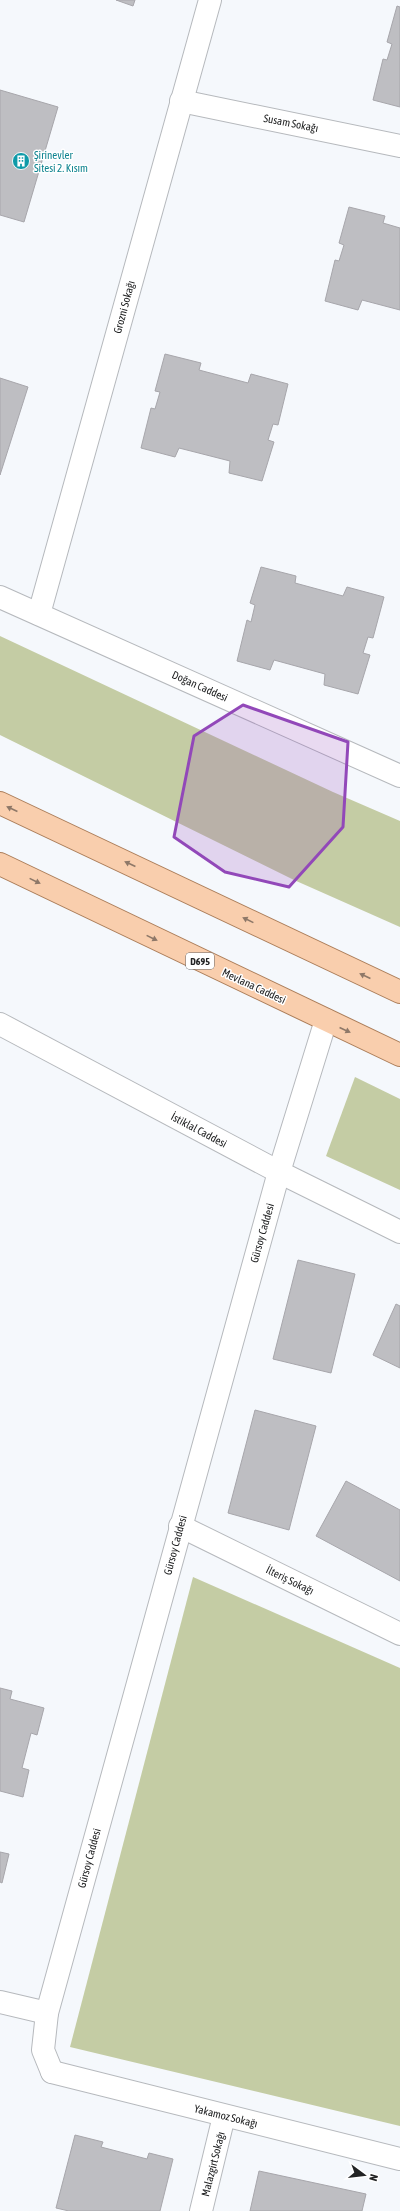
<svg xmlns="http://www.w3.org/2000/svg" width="400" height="2211" font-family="'Asap Condensed',sans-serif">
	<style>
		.green { fill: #c4cca4 }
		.building { fill: #bebec2; stroke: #a7a6ab }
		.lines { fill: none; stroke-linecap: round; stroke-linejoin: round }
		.minor-casing { stroke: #b6b9bd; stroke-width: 24 }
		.tertiary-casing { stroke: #b6b9bd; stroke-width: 24 }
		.primary-casing { stroke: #ab7d59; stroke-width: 24 }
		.minor { stroke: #fff; stroke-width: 22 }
		.tertiary { stroke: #fff; stroke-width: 22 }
		.primary { stroke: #f9cead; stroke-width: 22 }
		.oneway { fill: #8e7868 }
		.marked { fill: #9248b9; fill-opacity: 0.2; stroke: #9248b9; stroke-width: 3; stroke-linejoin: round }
		.labels { text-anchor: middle; stroke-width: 3; stroke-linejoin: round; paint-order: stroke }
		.shield { fill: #fff; stroke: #646566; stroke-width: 1 }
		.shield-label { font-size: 10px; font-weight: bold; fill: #222324 }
		.street-label { font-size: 11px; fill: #222324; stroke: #fff }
		.culture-label { font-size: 11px; fill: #0d838f; stroke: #fff; text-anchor: start }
	</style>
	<rect width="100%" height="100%" fill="#f5f8fc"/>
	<!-- green -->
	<g class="green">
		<path d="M0 636 333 792 400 821V927L294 880 0 735Z"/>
		<path d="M355 1077 400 1099V1190L326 1156Z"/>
		<path d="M193 1577 400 1668V2126L70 2047Z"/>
	</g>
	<!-- building -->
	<g class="building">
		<path d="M116 0H135L133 6Z"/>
		<path d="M397 6 400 7V107L373 100 383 59 387 60 392 44 387 42Z"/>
		<path d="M0 90 58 107 24 222 0 215Z"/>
		<path d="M349 207 385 216 383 223 400 228V310L362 300 358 310 325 301 335 260 339 261 344 245 339 243Z"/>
		<path d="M165 354 201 363 199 370 248 383 251 374 288 384 278 425 273 424 268 440 274 442 262 481 229 473 230 461 179 448 175 457 141 448 151 408 155 409 160 392 155 391Z"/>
		<path d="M0 378 28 387 0 475Z"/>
		<path d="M261 567 296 576 295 583 343 596 347 587 384 597 373 638 368 637 363 653 370 655 358 694 324 685 325 674 274 660 270 670 237 661 247 620 251 622 255 605 250 603Z"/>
		<path d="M298 1260 355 1274 331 1373 273 1359Z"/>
		<path d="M396 1304 400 1306V1368L373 1355Z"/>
		<path d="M255 1410 316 1426 289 1530 228 1513Z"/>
		<path d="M346 1481 400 1510V1581L316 1536Z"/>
		<path d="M0 1688 12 1691 10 1699 44 1708 37 1735 31 1733 22 1768 29 1770 23 1797 0 1791Z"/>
		<path d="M0 1852 9 1854 2 1883 0 1882Z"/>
		<path d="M75 2135 103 2142 101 2147 147 2159 149 2153 173 2159 160 2211H69L56 2208Z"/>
		<path d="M259 2171 366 2194 362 2211H250Z"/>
	</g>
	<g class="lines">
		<!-- minor casing -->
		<g class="minor-casing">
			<g id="minor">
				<path d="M181 101 400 146"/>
				<path d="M39 614 210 0"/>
				<path d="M180 1526 400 1634"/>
				<path d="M0 2002 47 2013"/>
				<path d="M52 2072 400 2159"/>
				<path d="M201 2211 224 2116"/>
			</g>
		</g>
		<!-- tertiary casing -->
		<g class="tertiary-casing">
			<g id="tertiary">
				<path d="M0 597 400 776"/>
				<path d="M0 1024 279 1172 400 1232"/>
				<path d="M52 2072 43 2050 47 2013 279 1172 326 1020"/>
			</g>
		</g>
		<!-- primary casing -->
		<g class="primary-casing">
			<g id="primary">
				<path d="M0 803 400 992"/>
				<path d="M0 864 400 1055"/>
			</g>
		</g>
		<!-- minor -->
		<use href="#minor" class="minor"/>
		<!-- tertiary -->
		<use href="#tertiary" class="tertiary"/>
		<!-- primary -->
		<use href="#primary" class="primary"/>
	</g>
	<!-- one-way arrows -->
	<defs><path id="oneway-solid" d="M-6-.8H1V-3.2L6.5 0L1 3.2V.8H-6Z"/></defs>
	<g class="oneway">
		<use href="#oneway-solid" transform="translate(12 809) rotate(-155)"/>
		<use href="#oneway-solid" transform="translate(130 864) rotate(-155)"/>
		<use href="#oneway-solid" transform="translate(35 881) rotate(26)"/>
		<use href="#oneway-solid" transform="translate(248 920) rotate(-154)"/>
		<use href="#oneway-solid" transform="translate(152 938) rotate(26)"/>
		<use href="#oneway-solid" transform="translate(365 976) rotate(-155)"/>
		<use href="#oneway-solid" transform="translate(345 1030) rotate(25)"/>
	</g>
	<!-- marked area -->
	<path class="marked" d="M243 705 348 742 343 827 289 887 225 872 174 837 194 736Z"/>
	<!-- icons -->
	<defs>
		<g id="building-disc" transform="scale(0.9)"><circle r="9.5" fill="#0f9aa8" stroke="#fff"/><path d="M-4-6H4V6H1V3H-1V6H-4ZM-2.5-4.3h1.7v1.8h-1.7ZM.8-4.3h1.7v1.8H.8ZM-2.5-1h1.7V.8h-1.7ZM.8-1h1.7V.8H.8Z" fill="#fff"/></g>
	</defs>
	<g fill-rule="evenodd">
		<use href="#building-disc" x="21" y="161"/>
	</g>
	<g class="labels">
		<!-- shield labels -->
		<rect class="shield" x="186" y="953" width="28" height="16" rx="3"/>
		<g class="shield-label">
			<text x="200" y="965">D695</text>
		</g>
		<!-- street labels -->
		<g class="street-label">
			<text transform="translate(291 123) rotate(11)" y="4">Susam Sokağı</text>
			<text transform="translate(124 307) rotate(-75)" y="4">Grozni Sokağı</text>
			<text transform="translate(200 686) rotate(24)" y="4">Doğan Caddesi</text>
			<text transform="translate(254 986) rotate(25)" y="4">Mevlana Caddesi</text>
			<text transform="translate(199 1130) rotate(28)" y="4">İstiklal Caddesi</text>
			<text transform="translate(262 1233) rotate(-74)" y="4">Gürsoy Caddesi</text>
			<text transform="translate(175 1545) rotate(-75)" y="4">Gürsoy Caddesi</text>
			<text transform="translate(290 1580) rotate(26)" y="4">İlteriş Sokağı</text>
			<text transform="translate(89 1858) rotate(-75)" y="4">Gürsoy Caddesi</text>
			<text transform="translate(226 2116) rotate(14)" y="4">Yakamoz Sokağı</text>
			<text transform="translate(213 2164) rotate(-76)" y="4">Malazgirt Sokağı</text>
		</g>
		<!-- culture labels -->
		<g class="culture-label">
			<text x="34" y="159">Şirinevler<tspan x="34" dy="13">Sitesi 2. Kısım</tspan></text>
		</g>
	</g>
	<!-- north arrow -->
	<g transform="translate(364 2175) rotate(105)" stroke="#ffffff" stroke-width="3" paint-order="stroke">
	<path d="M0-3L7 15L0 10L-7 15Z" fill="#222324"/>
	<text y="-6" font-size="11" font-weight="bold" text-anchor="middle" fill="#222324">N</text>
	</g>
</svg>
